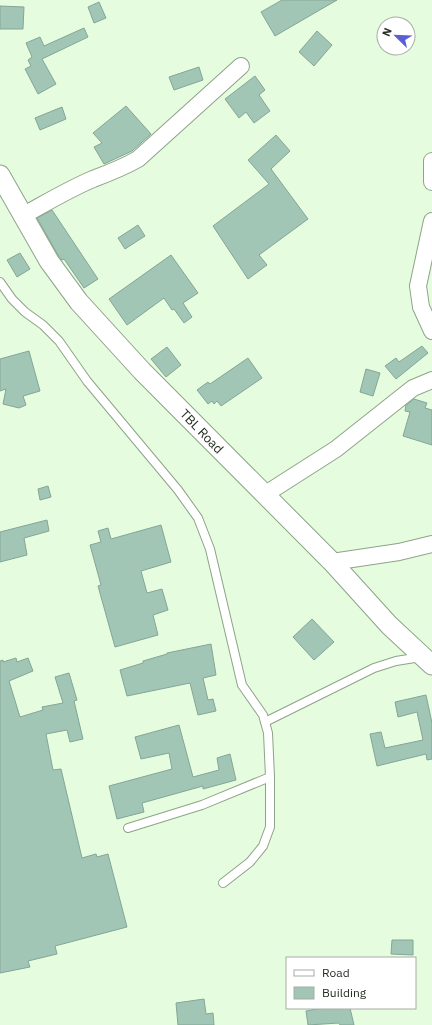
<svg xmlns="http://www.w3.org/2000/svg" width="432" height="1025" font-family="'IBM Plex Sans',sans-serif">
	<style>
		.building { fill: #a2c6b6; stroke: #83a696 }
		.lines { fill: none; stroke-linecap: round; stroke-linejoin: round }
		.service-casing { stroke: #8ea388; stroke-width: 10 }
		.minor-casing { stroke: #8ea388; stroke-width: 18 }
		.tertiary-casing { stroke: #8ea388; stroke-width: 21 }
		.service { stroke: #fff; stroke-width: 8 }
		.minor { stroke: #fff; stroke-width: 16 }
		.tertiary { stroke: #fff; stroke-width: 19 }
		.labels { text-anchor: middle; stroke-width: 3; stroke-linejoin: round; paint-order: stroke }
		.street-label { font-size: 13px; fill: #262e23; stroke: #fff }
	</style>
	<rect width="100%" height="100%" fill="#e6fcdf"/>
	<!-- building -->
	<g class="building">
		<path d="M282 0H337L275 36 261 12Z"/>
		<path d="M99 2 106 18 94 23 88 7Z"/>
		<path d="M0 6 24 7 23 29H0Z"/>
		<path d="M84 28 88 37 42 59 56 84 38 94 25 69 31 66 28 60 32 57 26 43 40 37 44 46Z"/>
		<path d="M317 31 332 45 314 66 299 52Z"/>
		<path d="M199 67 203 80 174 90 169 77Z"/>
		<path d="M255 76 265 90 259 95 270 111 254 123 246 112 239 118 225 99Z"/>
		<path d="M126 106 151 134 132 151 104 164 94 147 102 143 93 133Z"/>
		<path d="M62 107 66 119 40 130 35 118Z"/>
		<path d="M276 135 290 151 271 169 308 219 259 255 267 265 248 279 213 226 269 184 248 160Z"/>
		<path d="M52 210 98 279 84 288 64 259 62 260 58 255 37 218Z"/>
		<path d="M138 225 145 236 125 249 118 238Z"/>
		<path d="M20 253 30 269 17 277 7 260Z"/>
		<path d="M171 255 198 293 183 303 192 317 184 323 174 309 172 310 164 298 127 325 109 299Z"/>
		<path d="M422 346 428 353 396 379 385 366 396 358 399 362Z"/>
		<path d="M167 347 181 365 166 377 151 359Z"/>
		<path d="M29 351 40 391 23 396 26 405 19 408 3 404 6 389 0 391V359Z"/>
		<path d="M248 358 262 378 221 406 217 401 214 404 212 401 208 404 197 390 208 382 210 384Z"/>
		<path d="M366 369 380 373 373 396 360 392Z"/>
		<path d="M414 399 427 403 425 408 432 410V445L403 436 410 412 405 411 406 405Z"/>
		<path d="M48 486 51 497 40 500 38 489Z"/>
		<path d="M47 520 49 531 24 538 27 555 0 562V532Z"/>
		<path d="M161 525 171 562 141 571 147 593 162 589 168 610 153 615 158 635 115 647 98 586 101 585 90 545 101 542 98 531 108 528 111 539Z"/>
		<path d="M312 619 334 642 314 660 293 637Z"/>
		<path d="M211 644 216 675 203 678 208 700 213 699 216 711 198 715 190 683 127 696 120 670 143 663V661L167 654V653Z"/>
		<path d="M16 658 17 662 28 658 33 671 9 681 20 717 43 710 42 707 63 703 55 677 69 673 77 700 74 701 83 739 70 742 67 730 46 734 53 770 61 769 82 858 96 854 97 857 108 854 127 927 55 946 57 954 28 961 30 967 0 973V661L3 660V662Z"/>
		<path d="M426 695 432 723V759L427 760 426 754 377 766 370 734 381 732 385 748 423 740 417 712 398 717 395 702Z"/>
		<path d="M179 725 193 777 219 770 217 758 230 754 236 780 203 789V786L142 803 144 812 117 819 109 786 172 769 169 753 141 759 135 737Z"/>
		<path d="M392 940H413V955L391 954Z"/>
		<path d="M204 999 206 1014 213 1013 214 1025H178L176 1003Z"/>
		<path d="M322 1008H350L354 1025H340L339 1023 308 1025 306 1011Z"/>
	</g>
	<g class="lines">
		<!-- service casing -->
		<g class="service-casing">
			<g id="service">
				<path d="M0 282 12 299 25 312 43 325 59 341 87 381 178 490 198 518 210 549 242 685 263 715 268 733 270 777V827L263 846 250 862 223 883"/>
				<path d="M265 722 374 668 396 661 421 657"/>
				<path d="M128 828 202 805 270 777"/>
			</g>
		</g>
		<!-- minor casing -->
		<g class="minor-casing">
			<g id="minor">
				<path d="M432 161V182"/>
				<path d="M22 216C46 203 69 189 93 179 109 173 124 167 138 159L241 66"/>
				<path d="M432 221 418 286 421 307 432 331"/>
				<path d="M264 495 336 449 413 388 432 380"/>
				<path d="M332 562 399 552 432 544"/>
			</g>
		</g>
		<!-- tertiary casing -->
		<g class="tertiary-casing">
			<path id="tertiary" d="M0 175 49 261 79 302 142 371 332 562 389 625 432 665"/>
		</g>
		<!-- service -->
		<use href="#service" class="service"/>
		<!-- minor -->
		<use href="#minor" class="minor"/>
		<!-- tertiary -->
		<use href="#tertiary" class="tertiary"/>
	</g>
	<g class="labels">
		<!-- street labels -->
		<g class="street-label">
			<text transform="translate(202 431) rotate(46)" y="5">TBL Road</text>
		</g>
	</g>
	<!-- legend -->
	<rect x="286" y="957" width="130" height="52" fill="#ffffff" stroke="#a8aba7"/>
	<rect x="294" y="970" width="20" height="6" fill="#ffffff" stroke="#a8aba7"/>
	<text x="322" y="977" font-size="12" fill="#262e23">Road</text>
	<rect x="294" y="987" width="20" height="12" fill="#a2c6b6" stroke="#a8aba7"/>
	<text x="322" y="997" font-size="12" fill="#262e23">Building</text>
	<!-- north arrow -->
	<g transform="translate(396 36) rotate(293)"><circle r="19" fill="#ffffff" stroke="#a8aba7"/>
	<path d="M0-3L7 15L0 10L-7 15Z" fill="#5960d7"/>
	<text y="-6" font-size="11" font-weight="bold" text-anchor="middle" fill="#262e23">N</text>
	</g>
</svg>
